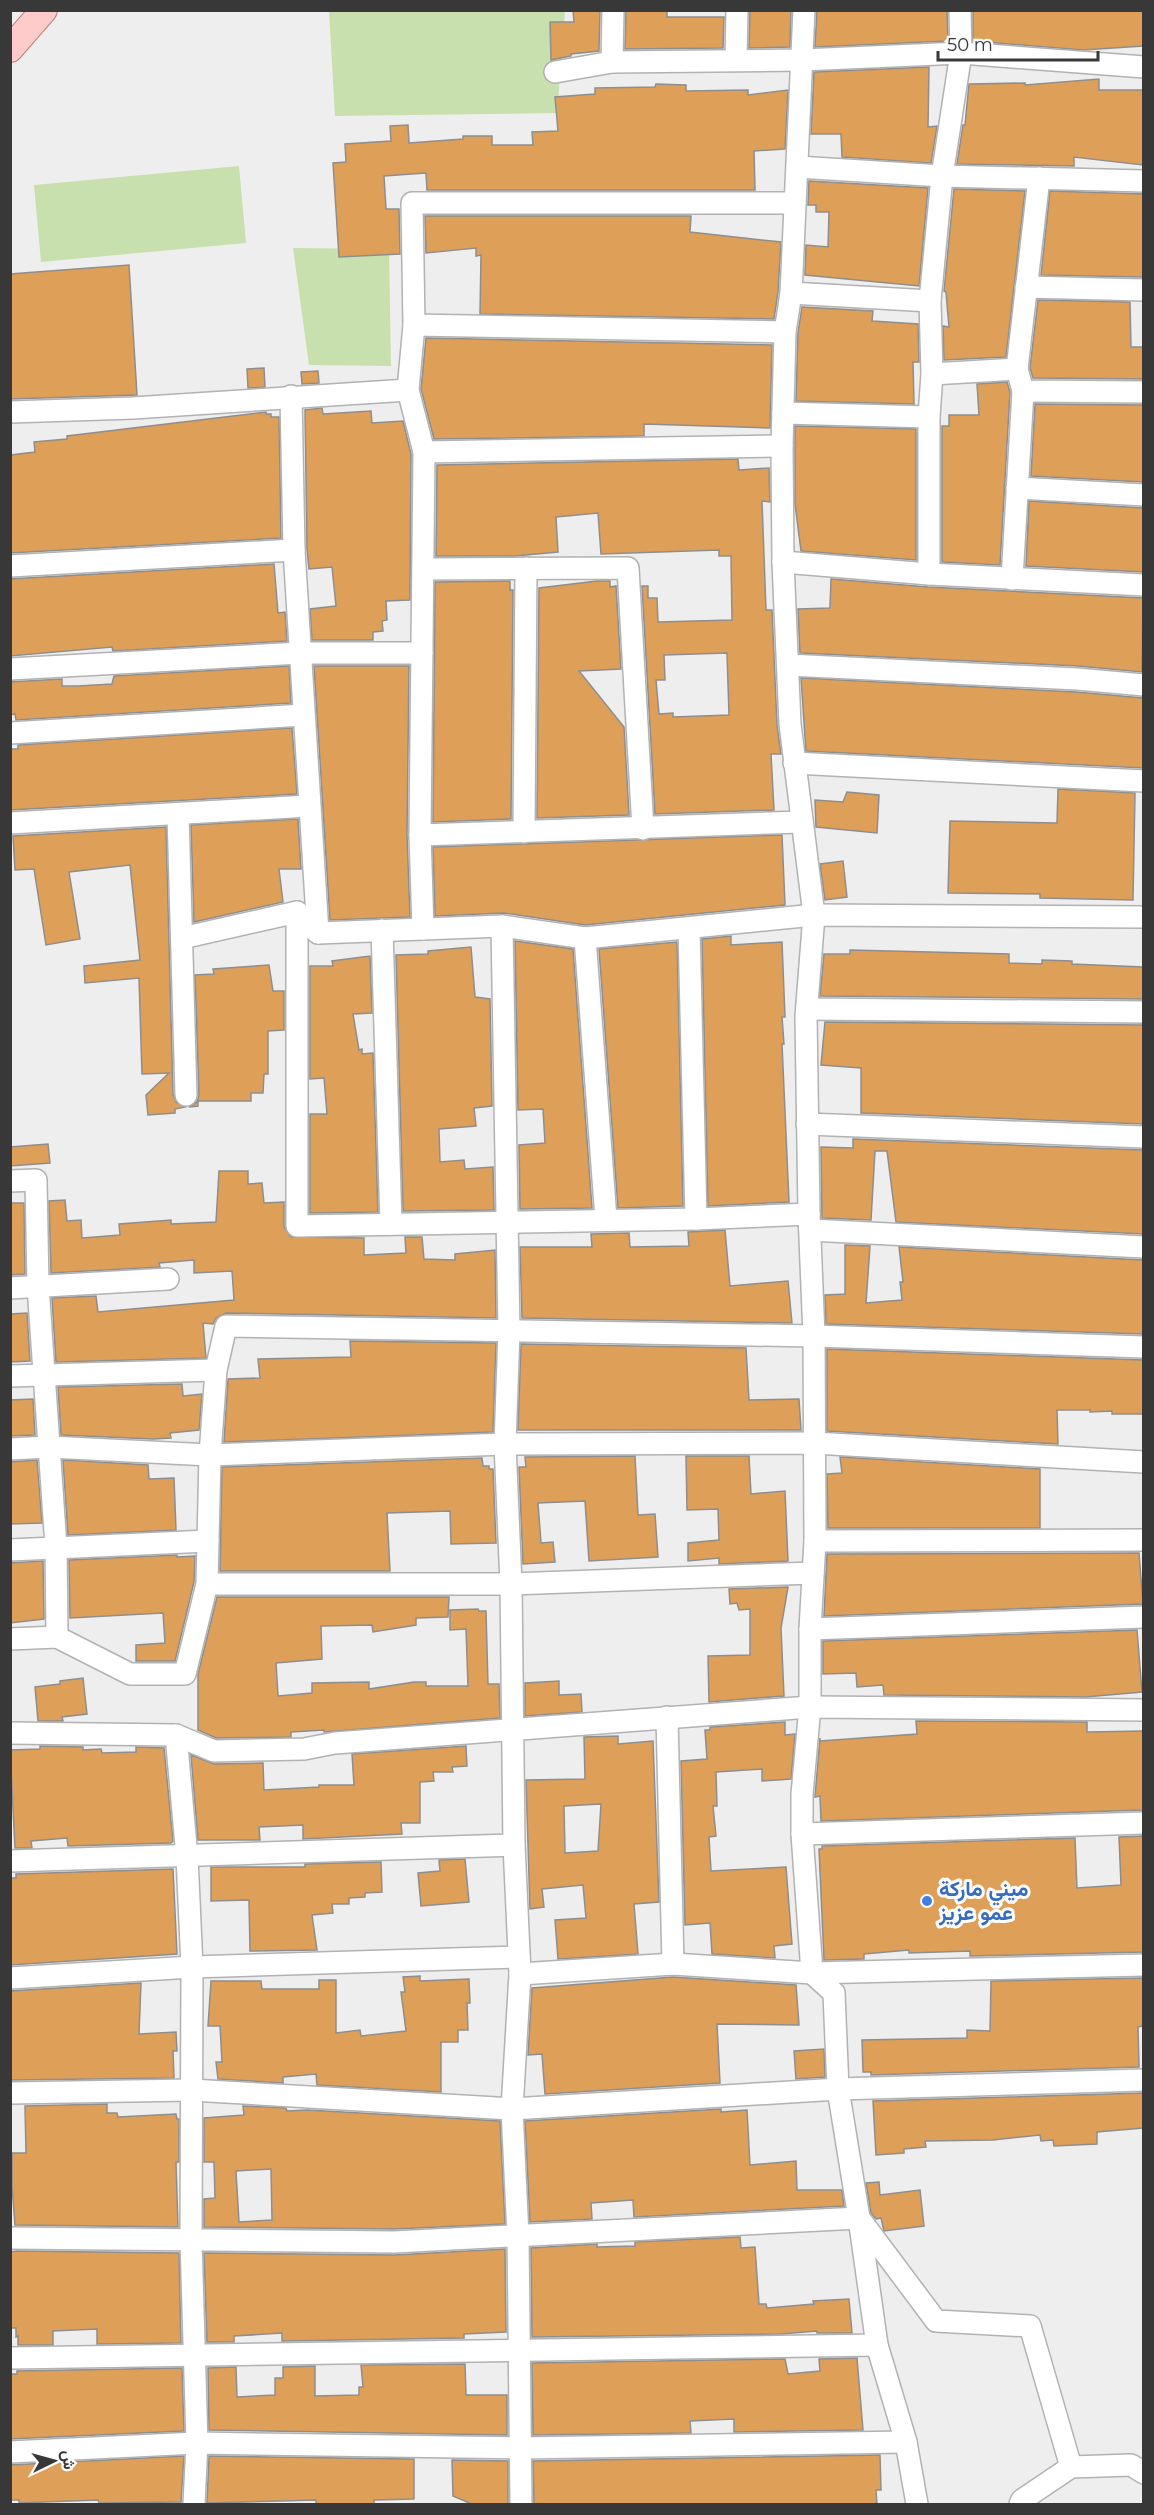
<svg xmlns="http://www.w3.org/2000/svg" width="1154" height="2515" font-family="Montserrat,Vazirmatn,sans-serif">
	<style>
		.green { fill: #c8e0ad }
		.building { fill: #de9f59; stroke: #8f8e8d; stroke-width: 1.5; fill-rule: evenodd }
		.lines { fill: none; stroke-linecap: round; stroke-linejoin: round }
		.minor-casing { stroke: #b2b2b3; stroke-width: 24 }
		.major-casing { stroke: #b98080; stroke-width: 28 }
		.minor { stroke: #fff; stroke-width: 21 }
		.major { stroke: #fecaca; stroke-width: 26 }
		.shop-dot { fill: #3f7fe0; stroke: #fbfbfc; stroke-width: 2 }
		.labels { text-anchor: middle; stroke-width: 6; stroke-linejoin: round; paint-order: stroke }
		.shop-label { font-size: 21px; font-weight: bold; fill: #366cbe; stroke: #fbfbfc; text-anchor: start }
	</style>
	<rect width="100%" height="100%" fill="#eeeeef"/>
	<!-- green -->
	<g class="green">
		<path d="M329 11H565L557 113 335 116Z"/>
		<path d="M239 166 246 243 41 262 34 185Z"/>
		<path d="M293 248 389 249 391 366 309 365Z"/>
	</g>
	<!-- building -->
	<g class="building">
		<path d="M573 10H600L599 51 571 54V56L551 60 550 22H574Z"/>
		<path d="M626 10H667V17H724L723 48 625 49Z"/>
		<path d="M750 10H791L790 47 749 48Z"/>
		<path d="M817 10H947L948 41 815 47Z"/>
		<path d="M973 10H1143V46L1083 50 973 41Z"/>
		<path d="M929 67 928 127 937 126 931 163 842 157 841 134H811L814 72Z"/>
		<path d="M1099 79V90H1143V165L1074 157V166L957 164 963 125H965L969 84 1025 83V85Z"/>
		<path d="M656 84 686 85V91L748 90V95L788 90 785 149 754 151 755 190H427L426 173 384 176 386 209H399L400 254 339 257 333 163 346 162 345 144 391 141 390 126 408 125 409 143 463 139V136H492V145H533L532 132 558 131 555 97 595 94V88L655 87Z"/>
		<path d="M809 181 928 188 919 286 805 275 806 245 828 247 829 212H816V205H808Z"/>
		<path d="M954 189 1025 191 1006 357 944 360 943 326 949 327 946 292 944 291Z"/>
		<path d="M1050 191 1143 194V277L1041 275Z"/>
		<path d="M425 216H691L690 232 781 242 778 292 774 319 480 314 481 255 476 256V248L426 253Z"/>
		<path d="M129 265 137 395 10 399V274Z"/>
		<path d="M1038 300 1130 302 1131 347H1143V379L1033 378 1030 368Z"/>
		<path d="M802 307 873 311 872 321 918 324 919 362H913L914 404 796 401 798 333Z"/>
		<path d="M426 338 772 345 770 428 644 424V436L434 439 421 389Z"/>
		<path d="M264 368 265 387 248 388 247 369Z"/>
		<path d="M318 371 319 383 302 384 301 372Z"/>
		<path d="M1007 382 1010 392 1000 565 942 562V426H949V415H979L977 384Z"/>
		<path d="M1035 404 1143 405V482L1031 476Z"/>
		<path d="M322 408 323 414 371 411 372 423 403 421 411 454 410 600 386 601 387 620 382 621 383 631 373 632V640H312L310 609 336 606 332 567 309 569 307 549 305 410Z"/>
		<path d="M266 412V414H271V417H279L281 538 10 553 11 455 35 452 34 442 67 439V436Z"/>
		<path d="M795 426 916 429V560L801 551 795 504Z"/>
		<path d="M738 459 739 470 769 468 770 502 762 501 766 610H772L777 725 781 754H771L774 810 655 814 642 586H648V598H657L658 622 732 620 731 556H719V550L601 554 598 513 556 517 558 552 515 556H436L437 465ZM727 653 729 715 673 717V713L659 714 656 680H665L664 655Z"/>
		<path d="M1029 501 1143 508V572L1026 566Z"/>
		<path d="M274 564 278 613 285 612 287 641 113 651 112 647 10 656V579Z"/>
		<path d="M831 579 928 587 1143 598 1142 672 1078 666 800 653 798 609 830 608Z"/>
		<path d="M510 581V590H513L511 819 433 822 435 582Z"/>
		<path d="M597 581H610V587L616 586 621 669 579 671 624 727 629 815 537 818 539 588Z"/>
		<path d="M289 666 291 703 16 720 15 714 10 715V682L62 679V686H78L112 684 114 676Z"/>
		<path d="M314 666H409L407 835 410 917 330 920Z"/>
		<path d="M801 678 1076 692 1143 698V768L806 751Z"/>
		<path d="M292 728 297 794 10 810V749H18V745Z"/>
		<path d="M1058 789 1135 793 1133 900 1040 898V894L948 893 950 821 1057 823Z"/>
		<path d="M847 792 879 795 877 833 816 827 815 800 843 802Z"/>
		<path d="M298 819 301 869H279L283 902 194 922 191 825Z"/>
		<path d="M166 827 173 1095 176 1102 185 1107 175 1109V1113L148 1115 146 1095 169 1073 142 1074 139 978 85 983 84 966 140 960 130 865 69 872 80 939 46 945 34 869 15 870 13 836Z"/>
		<path d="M782 835 785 905 585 925 504 913 435 916 433 847Z"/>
		<path d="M843 861 847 897 825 900 820 864Z"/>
		<path d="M731 936V945L782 942 785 1017H782L784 1044H782L789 1202 708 1206 702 939Z"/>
		<path d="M515 941 573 949 592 1208 520 1209 519 1145 545 1143 543 1109 518 1110Z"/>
		<path d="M677 942 683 1206 618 1208 599 949Z"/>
		<path d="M471 947 475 997 490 999 492 1106 474 1108 476 1126 439 1129 440 1162 464 1160 465 1169 493 1167 494 1210 403 1211 396 955 428 954V951Z"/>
		<path d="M850 950 1009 954V963L1042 964V960L1072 961V964L1143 967V999L820 996 824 954H850Z"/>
		<path d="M370 956 372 1013 353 1014 359 1050 362 1049V1054L373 1053 378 1212 310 1213V1114H327L324 1078 310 1079V966H333L332 961Z"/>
		<path d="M269 965 273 991H284V1030L268 1031V1074H264L263 1093H251V1101H198V1106L189 1107 197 1102 199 1095 195 975 214 974 213 969Z"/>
		<path d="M825 1022 1143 1025V1124L861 1113V1068L821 1065Z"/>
		<path d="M853 1139 1143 1150V1234L896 1222 887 1151H875L871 1220 822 1218 821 1147 853 1148Z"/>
		<path d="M48 1144 50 1163 10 1166V1147Z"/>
		<path d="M219 1171H248V1184L262 1183 264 1203 284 1202V1227L291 1237 364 1238V1255L406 1253 405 1237H422L424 1259 455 1260V1254L495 1250 496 1318 226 1313 216 1318 213 1324 203 1323 206 1358 56 1362 52 1298 96 1296 98 1312 234 1300 232 1271 194 1273V1260L159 1263 160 1267 51 1273 49 1201 65 1200 67 1221 81 1220 82 1238 120 1235 119 1224 171 1220V1224L216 1222Z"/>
		<path d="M10 1203H24L25 1274 10 1275Z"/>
		<path d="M725 1230 730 1286 788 1281 792 1323 522 1318 520 1247H592L591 1234 629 1233 630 1247 689 1246 688 1232Z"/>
		<path d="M845 1245 870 1246 866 1303 902 1300 900 1282H903L899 1247 1143 1260V1334L826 1324 825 1295 845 1294Z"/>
		<path d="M27 1313 30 1361 10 1362V1314Z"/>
		<path d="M350 1341 496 1343 493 1432 224 1442 228 1379 260 1378 258 1359 351 1357Z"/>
		<path d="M521 1344 746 1348 749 1400 799 1399 801 1430H518Z"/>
		<path d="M827 1349 1143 1360V1414H1112V1411L1090 1412V1410H1057L1058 1444 827 1431Z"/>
		<path d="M182 1384 183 1396 202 1394 199 1430 170 1433 171 1438 153 1439 61 1435 58 1387Z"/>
		<path d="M33 1399 35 1435 10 1436V1400Z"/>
		<path d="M635 1456 638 1515 655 1514 658 1557 589 1561 585 1501 538 1503 541 1543 553 1542 555 1562 523 1564 519 1467H526L525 1457Z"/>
		<path d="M686 1456H749L751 1494 785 1491 788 1561 719 1564V1558L688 1561V1543L719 1540 718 1509 687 1510Z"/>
		<path d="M840 1457 1040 1469V1528H828L827 1474 842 1473Z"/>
		<path d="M482 1458 483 1466H489V1469H493L496 1543 451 1544 450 1511 387 1513 390 1571H220L222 1467Z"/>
		<path d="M37 1460 42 1523 10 1524V1462Z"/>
		<path d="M63 1460 148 1465 149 1479 174 1478 176 1530 68 1535Z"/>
		<path d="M1139 1553 1143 1604 824 1616 827 1554Z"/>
		<path d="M177 1555V1557L195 1556 194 1582 175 1661H136V1645L165 1643 163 1613 70 1618 69 1560Z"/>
		<path d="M43 1561 44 1619 10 1623V1563Z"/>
		<path d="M788 1587 781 1628 784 1696 709 1702 708 1656 750 1655V1609L739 1610 737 1603 730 1604 729 1589Z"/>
		<path d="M217 1597H449L448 1617 416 1618V1625L373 1632 372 1625 321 1626 322 1659 276 1663 278 1696 312 1693V1683L369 1682V1689L414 1682H426V1686H468L466 1629 450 1630V1610L478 1609 479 1611H486L488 1684H499L500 1718 324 1732V1730L291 1732V1737L216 1738 198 1730V1674Z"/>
		<path d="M1137 1630 1142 1692 1085 1697 884 1695 883 1685 857 1687 856 1673 823 1674V1641Z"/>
		<path d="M83 1678 87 1714 62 1717 63 1721H38L35 1687 60 1684V1681Z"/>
		<path d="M559 1681V1695L581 1694 582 1712 525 1716V1683Z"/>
		<path d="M916 1721 1087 1722V1732L1143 1731V1810L821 1821 820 1796 815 1797 820 1738V1741L917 1734Z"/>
		<path d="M785 1722V1735L795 1734 791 1779 762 1781V1769L716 1772 717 1806H713L716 1836 709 1837 711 1871 786 1867 792 1944 774 1946 775 1958 712 1954 710 1923 685 1925 681 1761 707 1759 705 1730H710V1727Z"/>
		<path d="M618 1736V1744L653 1741 659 1902 634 1904 638 1954 558 1959 555 1920 586 1918 583 1885 542 1889 544 1907 530 1909 526 1780 585 1779 584 1737ZM601 1804 598 1851 565 1853 564 1806Z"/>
		<path d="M40 1746 83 1747V1750L101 1749 102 1753 136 1752V1747L164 1748 173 1841 171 1843 68 1846 67 1838 31 1841 32 1848H15L10 1750 40 1749Z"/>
		<path d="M466 1746 467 1766 452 1767 453 1772H433L434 1781 420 1782V1823H401L402 1834 303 1839V1825L259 1827 260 1840H198L191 1755 214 1764 263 1763 264 1790 319 1787V1785H354L352 1754Z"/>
		<path d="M1143 1836V1952L970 1956V1951L909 1953V1950L864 1954V1959L824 1960 819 1849H822V1846L1075 1838 1077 1888 1121 1885 1119 1837Z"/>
		<path d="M465 1859 469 1902 421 1906 418 1873 440 1871 439 1860Z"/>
		<path d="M381 1862 382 1892 365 1893V1897L349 1898V1904H332L333 1913 312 1915 317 1950 250 1951 249 1900 211 1901V1867H305V1864Z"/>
		<path d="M173 1869 177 1954 10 1965V1878H16V1874Z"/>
		<path d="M420 1976V1981L469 1979 470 2003H467L468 2030H458V2042H441V2092L317 2085 316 2074 283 2077V2083L218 2079 216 2062H222L220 2026H208L211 1981H261L262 1989H319V1980H336V2033L360 2030 361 2036 406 2031 401 1992H405L403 1977Z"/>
		<path d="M673 1977 796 1985 799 2025 717 2024 720 2083 545 2094 542 2054 528 2055 532 1988Z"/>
		<path d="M1143 1978V2026L1138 2027 1139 2067 871 2075V2072H863L862 2040 967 2038V2030L990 2031 991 1981Z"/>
		<path d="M141 1983 139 2034 176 2032 177 2051H173L174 2078 10 2080V1991Z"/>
		<path d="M824 2049 825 2077 796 2079 794 2051Z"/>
		<path d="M1143 2093V2128L1097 2132V2144L1054 2146 1053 2140 1041 2141 1040 2135 993 2140 925 2141 926 2147 904 2149V2153L876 2155 873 2101Z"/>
		<path d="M107 2104V2113H117L118 2117 176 2114 177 2119H179V2162H176L178 2227 15 2225 12 2186V2153H26L25 2106Z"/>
		<path d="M243 2106 286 2108 287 2111 307 2110 500 2121 505 2224 394 2229 204 2227V2199L215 2198 214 2162H204V2118L244 2115ZM271 2169 272 2220 239 2222 236 2171Z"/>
		<path d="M721 2109V2112L747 2110 750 2165 796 2161 797 2190H842L844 2206 634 2217 633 2200 591 2203 592 2219 530 2222 525 2121Z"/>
		<path d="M879 2182 880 2195 920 2190 924 2226 884 2231 881 2218 876 2219 871 2213 866 2183Z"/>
		<path d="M740 2237 741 2248 755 2247 759 2304H766L767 2308 814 2304 813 2301 849 2299 852 2333H817V2331L781 2334 532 2337 531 2248 597 2244V2247L635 2246V2242Z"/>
		<path d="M505 2249 506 2332 464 2334V2338L282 2341V2333L234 2336V2342H207L204 2253 394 2255Z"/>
		<path d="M17 2251 179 2253 181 2343 97 2344V2329L53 2331V2345H18V2336L16 2337V2328H11L10 2317V2252Z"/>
		<path d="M857 2358 863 2430 734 2432V2419L690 2421 691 2433 533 2435 532 2363 785 2359 788 2374 820 2371 819 2359Z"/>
		<path d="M465 2364 466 2395H507V2435L209 2430 208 2368 236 2367 237 2397 275 2395V2378H283V2367L315 2366V2396L359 2395V2387H363L361 2365Z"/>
		<path d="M182 2368 184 2431 10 2439V2374H17V2371Z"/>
		<path d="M880 2455 881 2490H876L877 2505H534L533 2461Z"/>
		<path d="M184 2456 181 2502 99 2503 98 2500 19 2503V2500H10V2465Z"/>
		<path d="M209 2456 414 2459V2499L374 2500V2505H316V2500L207 2503Z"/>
		<path d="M452 2460 508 2461V2505H474L453 2496Z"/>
	</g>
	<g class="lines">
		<!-- minor casing -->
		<g class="minor-casing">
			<g id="minor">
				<path d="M804 10 791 293 785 332 782 446 783 562 790 724 814 915 806 1016 809 1214 814 1336 815 1541 810 1629V1707L802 1794V1834L812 1973 834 1993 838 2089 859 2218 877 2345 906 2442 917 2504"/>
				<path d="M736 60 737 10"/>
				<path d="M612 62 613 10"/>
				<path d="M555 72 612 62 802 60 961 53 1144 67"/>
				<path d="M797 167 942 176 1144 181"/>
				<path d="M1026 287 1144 290"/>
				<path d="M791 293 930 301"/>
				<path d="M414 325 785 332"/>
				<path d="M1017 369 1039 178"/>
				<path d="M932 374 1017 369 1023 391 1144 392"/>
				<path d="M291 396 294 550 318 933"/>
				<path d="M10 412 133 408 408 390"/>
				<path d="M783 413 929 417"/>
				<path d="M424 452 782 446"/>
				<path d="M1017 488 1144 495"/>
				<path d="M783 562 929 574 1144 585"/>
				<path d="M10 566 294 550"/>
				<path d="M423 569 628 568 643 829"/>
				<path d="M929 574V417L932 374 930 301 942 176 961 53 960 10"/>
				<path d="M1012 579 1023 391"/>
				<path d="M788 665 1077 679 1144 685"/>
				<path d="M10 669 300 653H422"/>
				<path d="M10 733 304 715"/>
				<path d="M794 763 1144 781"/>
				<path d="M178 814 186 1095"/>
				<path d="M10 823 309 806"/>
				<path d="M524 832 526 568"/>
				<path d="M420 835 801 822"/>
				<path d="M297 912V1226L696 1219 809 1214"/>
				<path d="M502 926 509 1331 505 1444 511 1584 514 1845 520 1974 512 2109 518 2236 521 2504"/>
				<path d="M689 928 696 1219"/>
				<path d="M423 929 420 835 424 452 408 390 414 325 412 203H795"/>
				<path d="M382 930 391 1224"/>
				<path d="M182 938 297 912 318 933 502 926 585 938 814 915 1144 917"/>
				<path d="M585 938 606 1219"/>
				<path d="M807 1009 1144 1012"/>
				<path d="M807 1124 1144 1137"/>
				<path d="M10 1181 36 1180 38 1286 56 1547 57 1637"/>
				<path d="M810 1230 1144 1247"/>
				<path d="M10 1288 168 1279"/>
				<path d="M10 1376 216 1370"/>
				<path d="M10 1449 49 1447 210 1455 216 1370 226 1326 814 1336 1144 1347"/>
				<path d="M815 1541 1144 1540"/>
				<path d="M10 1550 208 1541"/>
				<path d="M207 1584H511L813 1573"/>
				<path d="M810 1629 1144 1617"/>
				<path d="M10 1639 57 1637 130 1674H185L207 1584 210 1455 505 1444 814 1443 1144 1462"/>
				<path d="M667 1717 673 1964"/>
				<path d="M10 1733 176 1735 214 1751 304 1749 335 1743 810 1707 1144 1710"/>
				<path d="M176 1735 187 1857 192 1967 191 2241 197 2443 194 2504"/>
				<path d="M802 1834 1144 1823"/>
				<path d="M10 1861 514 1845"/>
				<path d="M520 1974 673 1964 812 1973 1144 1965"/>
				<path d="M10 1978 192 1967 519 1957"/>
				<path d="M10 2093 191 2090 512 2109 838 2089 1144 2080"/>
				<path d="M10 2238 394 2242 859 2218 936 2321 1030 2326 1071 2467"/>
				<path d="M10 2358 877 2345"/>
				<path d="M10 2452 197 2443 520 2448 906 2442"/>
				<path d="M1020 2504 1022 2500 1071 2467 1131 2465 1144 2473"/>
			</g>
		</g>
		<!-- major casing -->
		<g class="major-casing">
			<path id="major" d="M10 49 44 10"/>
		</g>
		<!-- minor -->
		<use href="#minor" class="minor"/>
		<!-- major -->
		<use href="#major" class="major"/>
	</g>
	<!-- markers -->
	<circle class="shop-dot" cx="927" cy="1901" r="6"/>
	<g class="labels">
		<!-- shop labels -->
		<g class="shop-label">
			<text x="939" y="1896">ميني ماركة<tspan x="939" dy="24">عمو عزيز</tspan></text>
		</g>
	</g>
	<!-- border -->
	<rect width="1154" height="2515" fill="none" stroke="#383838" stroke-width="24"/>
	<!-- north arrow -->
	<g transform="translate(54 2461) rotate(85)" stroke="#fbfbfc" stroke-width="4.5" paint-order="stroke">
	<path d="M0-4.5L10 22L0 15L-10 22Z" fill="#383838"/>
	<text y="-9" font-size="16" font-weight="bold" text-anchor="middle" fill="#383838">ش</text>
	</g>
	<!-- scale -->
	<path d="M938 51v9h160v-9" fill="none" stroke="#383838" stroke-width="3"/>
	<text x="947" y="51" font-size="18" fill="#383838" stroke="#fbfbfc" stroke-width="4.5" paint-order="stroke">50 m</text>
</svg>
